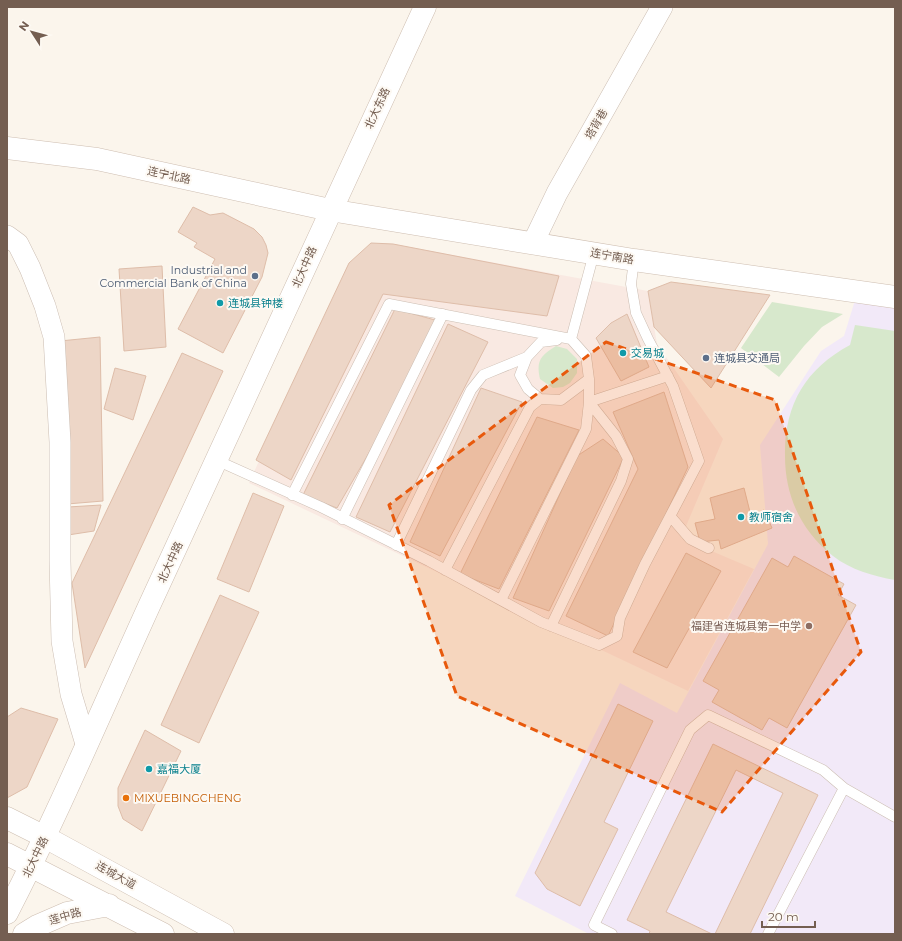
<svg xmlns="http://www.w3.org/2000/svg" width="902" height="941" font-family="Montserrat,'Noto Sans SC',sans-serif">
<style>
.commercial{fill:#f9e9e2}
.education{fill:#f2e9f8}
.green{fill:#d7e8cc}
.building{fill:#edd6c7;stroke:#debda9}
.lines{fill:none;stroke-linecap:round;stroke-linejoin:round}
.lane-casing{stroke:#ccbeb3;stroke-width:11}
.street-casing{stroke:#ccbeb3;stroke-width:22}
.secondary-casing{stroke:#cebeb1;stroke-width:23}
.lane{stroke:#fff;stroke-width:10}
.street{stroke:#fff;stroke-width:21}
.secondary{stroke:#fff;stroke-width:22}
.marked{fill:#e8590c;fill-opacity:0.2;stroke:#e8590c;stroke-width:3;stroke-dasharray:8 5;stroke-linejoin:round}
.service-dot{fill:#5c6f8a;stroke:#fdf9f3;stroke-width:1.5}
.culture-dot{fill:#0f9aa8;stroke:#fdf9f3;stroke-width:1.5}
.education-dot{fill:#8d6e63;stroke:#fdf9f3;stroke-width:1.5}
.food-dot{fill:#e8710a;stroke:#fdf9f3;stroke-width:1.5}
.labels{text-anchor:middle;stroke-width:4;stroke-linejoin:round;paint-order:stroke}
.street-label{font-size:11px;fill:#745e51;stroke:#fdf9f3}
.service-label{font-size:11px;fill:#4e5e75;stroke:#fdf9f3;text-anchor:end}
.culture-label{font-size:11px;fill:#0d838f;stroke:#fdf9f3;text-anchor:start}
.education-label{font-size:11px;fill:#785e54;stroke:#fdf9f3;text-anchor:end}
.food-label{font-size:11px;fill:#c56008;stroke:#fdf9f3;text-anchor:start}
</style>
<rect width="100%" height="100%" fill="#fbf5ec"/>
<path class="commercial" d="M371,243L393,244L648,291L657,344L723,439L681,538L754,569L688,691L249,483L347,267Z"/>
<path class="education" d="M856,297L895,303V934H589L515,896L620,683L677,713L768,544L760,445L821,351L844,336Z"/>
<path class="green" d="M772,302L843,314L822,327L804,346L779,377L741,348Z
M855,325L895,331V580C873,576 851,570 833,556C801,531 785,496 785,456C784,406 805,369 850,345Z
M556,346L567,349L577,359V373L570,383L563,387L553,388L540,379C536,361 540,356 556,346Z"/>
<path class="building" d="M193,207L210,215L223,213L254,229L262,237L266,245L268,253L262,277L223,353L178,329L215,259L194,247L197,243L178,232Z
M371,243L393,244L559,276L547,316L383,294L291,480L256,460L349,263Z
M162,266L166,347L124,351L119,269Z
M671,282L770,295L711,388L654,327L648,291Z
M395,309L435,320L403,390L366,458L337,508L303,495Z
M627,314L649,367L621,381L596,338L611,323Z
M448,324L488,342L390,532L356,517Z
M100,337L103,501L67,504L60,341Z
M182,353L223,371L85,668L72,583Z
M115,368L146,376L133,420L104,409Z
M481,388L522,402L440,556L410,542Z
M664,392L688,467L608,636L566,616L638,469L613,412Z
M537,417L579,430L499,589L460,574Z
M603,439L624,457L549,611L513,598L577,456Z
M744,488L751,516L764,510L772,528L721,549L719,540L700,542L695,523L715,519L710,498Z
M253,493L284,506L249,592L217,579Z
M101,505L94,531L68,535V507Z
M686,553L721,571L667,668L633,652Z
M794,556L844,584L838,595L856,605L787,728L769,718L762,730L712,702L719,690L703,681L772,558L788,567Z
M220,595L259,612L199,743L161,725Z
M618,704L653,721L604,822L618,829L580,906L547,889L535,873Z
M21,708L58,719L27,787L7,798V717Z
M145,730L181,751L142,831L123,819L118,806V788Z
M713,744L818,795L750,934H715L783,793L736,770L666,912L712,934H649L650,931L627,920Z"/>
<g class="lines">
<g class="lane-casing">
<path id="lane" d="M540,399L528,389L520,375L527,357L541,342L557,340
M216,460L321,507L429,561L541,622L599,645L617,636L620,618L645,564L699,461L673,386L648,339L636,313L631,284L634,260
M292,495L389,304L571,339
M671,517L690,539L708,548H709
M342,519L443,314
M396,545L471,390L483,375L527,357
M445,570L530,407L540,399L561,400L589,379
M501,600L586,429L589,402L668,376
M551,626L621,481L628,459L616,436L589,402V379L586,356L571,339L594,253
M612,934L594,925L690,730L708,715L823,770L844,788
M768,934L844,788L895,817"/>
</g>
<g class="street-casing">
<path id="street" d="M7,236L18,244L30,268L45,306L54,337L60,442V561L62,641L71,694L86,744
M533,243L557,193L662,7"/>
</g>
<g class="secondary-casing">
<path id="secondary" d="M7,148L97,159L330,210L634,260L895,297
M7,818L45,837L223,934
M7,854L163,934
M7,913C59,812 103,707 150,604C242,405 332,205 425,7
M24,934L37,926L67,913L109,905"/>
</g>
<use href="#lane" class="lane"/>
<use href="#street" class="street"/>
<use href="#secondary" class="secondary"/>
</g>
<path class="marked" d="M606,342L775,400L861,652L722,812L457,696L389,505Z"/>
<g class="service-dot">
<circle cx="255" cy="276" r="4"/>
<circle cx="706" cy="358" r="4"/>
</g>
<g class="culture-dot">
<circle cx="220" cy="303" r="4"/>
<circle cx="623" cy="353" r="4"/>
<circle cx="741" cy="517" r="4"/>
<circle cx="149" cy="769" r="4"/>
</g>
<circle class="education-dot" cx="809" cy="626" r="4"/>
<circle class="food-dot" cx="126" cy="798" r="4"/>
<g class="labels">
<g class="street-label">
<text transform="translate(377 108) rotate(-65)" y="4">北大东路</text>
<text transform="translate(596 124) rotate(-60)" y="4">塔背巷</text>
<text transform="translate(169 175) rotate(12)" y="4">连宁北路</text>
<text transform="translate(612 256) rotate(10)" y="4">连宁南路</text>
<text transform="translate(304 267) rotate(-66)" y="4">北大中路</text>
<text transform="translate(170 562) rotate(-65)" y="4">北大中路</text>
<text transform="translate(35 857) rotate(-64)" y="4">北大中路</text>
<text transform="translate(116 875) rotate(29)" y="4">连城大道</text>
<text transform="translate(65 916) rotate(-16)" y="4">莲中路</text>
</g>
<g class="service-label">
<text x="247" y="274">Industrial and<tspan x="247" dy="13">Commercial Bank of China</tspan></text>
<text x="714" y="362" text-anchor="start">连城县交通局</text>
</g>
<g class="culture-label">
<text x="228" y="307">连城县钟楼</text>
<text x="631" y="357">交易城</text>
<text x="749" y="521">教师宿舍</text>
<text x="157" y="773">嘉福大厦</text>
</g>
<g class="education-label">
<text x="801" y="630">福建省连城县第一中学</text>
</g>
<g class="food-label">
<text x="134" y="802">MIXUEBINGCHENG</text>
</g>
</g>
<rect width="902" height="941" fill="none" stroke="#745e51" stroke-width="16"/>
<g transform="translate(32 32) rotate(306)" stroke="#fdf9f3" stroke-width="3" paint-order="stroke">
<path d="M0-3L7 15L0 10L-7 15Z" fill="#745e51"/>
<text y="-6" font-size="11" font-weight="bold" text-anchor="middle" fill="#745e51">N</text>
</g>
<path d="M762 921v6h53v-6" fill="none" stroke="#745e51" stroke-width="2"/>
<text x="768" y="921" font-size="12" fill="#745e51" stroke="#fdf9f3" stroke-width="3" paint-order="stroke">20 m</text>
</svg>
